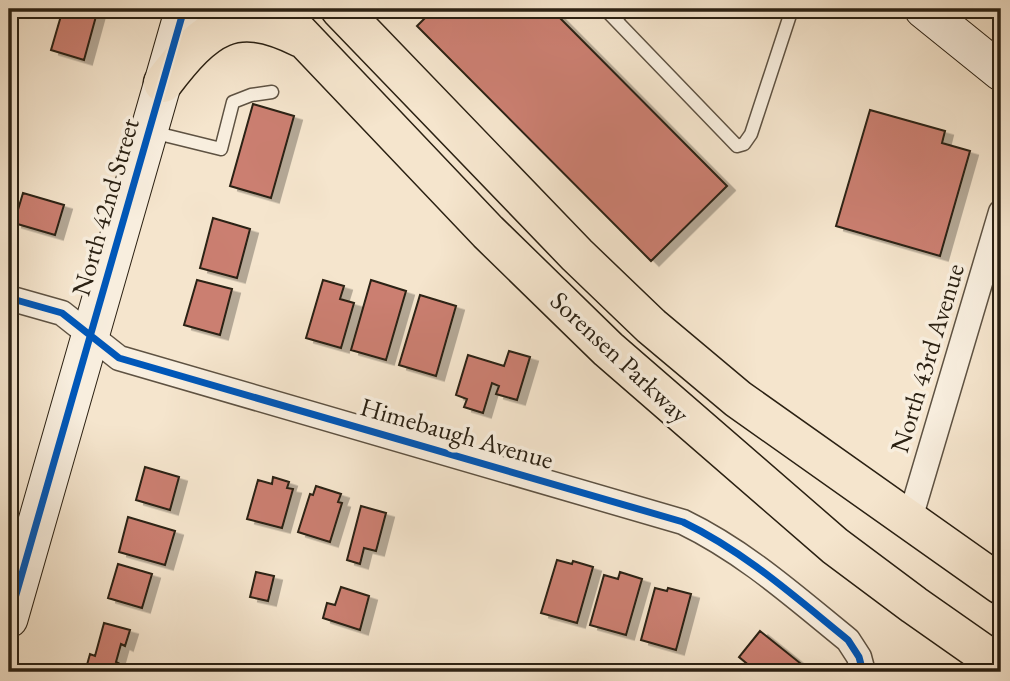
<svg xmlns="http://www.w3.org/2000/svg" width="1010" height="681" font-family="'EB Garamond',serif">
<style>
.building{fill:#cb7f71;stroke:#2b2113;stroke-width:2;filter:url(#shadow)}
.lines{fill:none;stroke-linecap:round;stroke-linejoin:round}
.lane-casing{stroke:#5e5242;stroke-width:15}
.street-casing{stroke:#5e5242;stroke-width:27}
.secondary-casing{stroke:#2b2113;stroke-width:39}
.primary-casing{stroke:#2b2113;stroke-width:41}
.lane{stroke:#f8eede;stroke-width:12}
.street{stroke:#f8eede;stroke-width:24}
.secondary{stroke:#f8eede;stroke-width:37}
.primary{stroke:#f5e5cd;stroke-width:38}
.cycleway-casing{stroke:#f8eede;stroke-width:11}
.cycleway{stroke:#0057b8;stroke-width:7}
.labels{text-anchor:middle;stroke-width:7;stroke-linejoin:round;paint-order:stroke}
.street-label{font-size:26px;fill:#2b2113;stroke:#f8eede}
</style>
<defs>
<filter id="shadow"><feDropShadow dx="8" dy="4.5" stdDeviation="0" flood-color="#0004"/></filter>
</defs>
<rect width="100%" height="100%" fill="#f5e5cd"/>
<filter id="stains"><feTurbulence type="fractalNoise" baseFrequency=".00286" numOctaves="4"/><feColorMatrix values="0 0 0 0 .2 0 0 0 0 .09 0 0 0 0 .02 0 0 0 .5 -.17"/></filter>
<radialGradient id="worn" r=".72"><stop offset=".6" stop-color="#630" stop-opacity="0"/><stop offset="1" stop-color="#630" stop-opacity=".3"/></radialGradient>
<path class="building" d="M63,9H98L84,60L51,50Z
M434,9H551L727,186L651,261L417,26Z
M253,104L294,116L271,198L230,186Z
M870,110L945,131L942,143L970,151L940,256L836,226Z
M23,193L64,205L55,235L14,223Z
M213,218L250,229L237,278L200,268Z
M197,280L232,289L220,335L184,325Z
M323,280L344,286L340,299L354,303L341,348L306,338Z
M371,280L406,291L386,360L351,350Z
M420,295L456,306L436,376L399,365Z
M509,351L530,357L517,400L496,394L499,386L492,383L483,413L464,407L467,399L456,395L468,355L504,366Z
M145,467L179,477L170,510L136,500Z
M273,477L289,482L287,488L293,489L282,528L247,519L258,480L272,484Z
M316,486L341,494L338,502L342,503L330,542L298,532L310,494L313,495Z
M361,506L386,513L376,551L364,548L360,564L347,560Z
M128,517L175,531L165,565L119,552Z
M557,560L572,564L573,561L593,567L577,623L541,613Z
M118,564L152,574L142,608L108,598Z
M256,572L274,576L268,601L250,597Z
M620,572L642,579L626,635L590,625L604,575L618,579Z
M341,587L369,596L360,630L323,618L327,603L335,605Z
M655,588L667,591L668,588L691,594L676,650L641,640Z
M104,623L130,630L125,646L121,644L116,662L120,664L118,672H85L90,654L95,656Z
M760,631L800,663L792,672H757L739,657Z"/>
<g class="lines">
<g class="lane-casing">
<path id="lane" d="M605,9L737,146L744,144L751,134L792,9
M615,19L626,9
M152,132L221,149L233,102L251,95L272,92"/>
</g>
<g class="street-casing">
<path id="street" d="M9,298L62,313L119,358L683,522C745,552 795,597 848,640L859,657L863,672
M909,522L1001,212"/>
</g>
<g class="secondary-casing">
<path id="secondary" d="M923,9L1001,72
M9,619L184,9"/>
</g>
<g class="primary-casing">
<path id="primary" d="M276,9L488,232L608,349L835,546L914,605L1001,666
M340,9L577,255L651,326L738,399L1001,585
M163,83C205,28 233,4 301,38"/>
</g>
<use href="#lane" class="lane"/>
<use href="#street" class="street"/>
<use href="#secondary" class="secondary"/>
<use href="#primary" class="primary"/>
<g class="cycleway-casing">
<path id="cycleway" d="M9,298L62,313L119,358L683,522C745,552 795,597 848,640L859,657L863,672
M9,619L184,9"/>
</g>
<use href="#cycleway" class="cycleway"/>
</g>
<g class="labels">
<g class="street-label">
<text transform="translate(105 207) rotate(-74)" y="9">North 42nd Street</text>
<text transform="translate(620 357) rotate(43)" y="9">Sorensen Parkway</text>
<text transform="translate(927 358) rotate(-73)" y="9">North 43rd Avenue</text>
<text transform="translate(457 433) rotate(16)" y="9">Himebaugh Avenue</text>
</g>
</g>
<rect width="1010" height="681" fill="none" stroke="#f5e5cd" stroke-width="35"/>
<rect x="10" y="10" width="989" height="660" fill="none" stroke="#2b2113" stroke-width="3.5"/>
<rect x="18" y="18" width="975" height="646" fill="none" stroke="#2b2113" stroke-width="2"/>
<rect width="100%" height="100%" filter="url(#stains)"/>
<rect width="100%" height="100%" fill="url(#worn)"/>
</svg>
